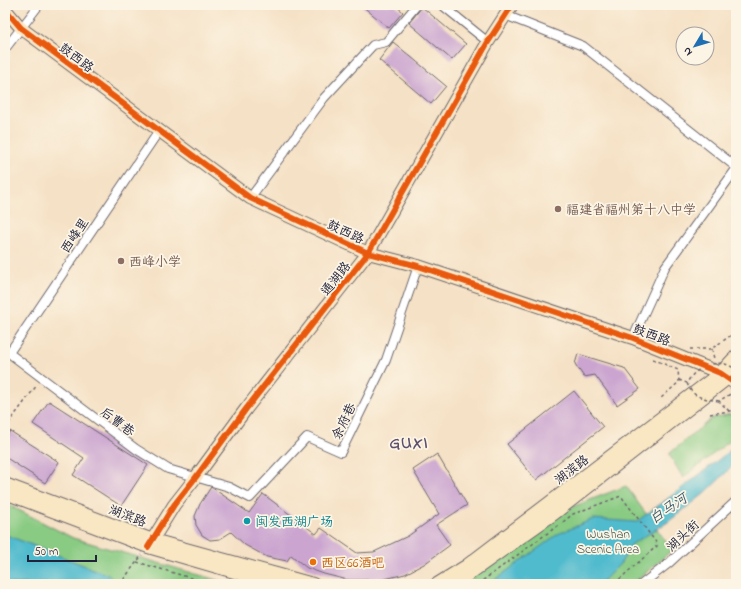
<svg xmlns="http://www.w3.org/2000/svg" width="741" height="589" font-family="'Indie Flower','LXGW WenKai TC',sans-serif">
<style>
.green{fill:#89cb83;stroke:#56765f}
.water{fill:#51bbce;stroke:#3a6e84}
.building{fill:#cba5d0}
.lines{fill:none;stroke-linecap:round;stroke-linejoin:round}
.street-casing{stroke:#6c656b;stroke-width:10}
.secondary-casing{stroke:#6c656b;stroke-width:14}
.path{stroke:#6c656b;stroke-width:1.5;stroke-dasharray:3 3;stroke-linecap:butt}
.street{stroke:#fff;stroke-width:8}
.secondary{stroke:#f9e7c3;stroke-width:12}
.path-bridge{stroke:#6c656b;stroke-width:1.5;stroke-dasharray:3 3;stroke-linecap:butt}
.cycleway-casing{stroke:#fcf5e5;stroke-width:8}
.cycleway{stroke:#e8590c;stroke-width:6}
.education-dot{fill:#8d6e63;stroke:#fcf5e5;stroke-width:1.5}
.culture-dot{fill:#0f9aa8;stroke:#fcf5e5;stroke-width:1.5}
.food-dot{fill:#e8710a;stroke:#fcf5e5;stroke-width:1.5}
.labels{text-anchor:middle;stroke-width:3.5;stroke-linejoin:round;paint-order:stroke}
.street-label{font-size:13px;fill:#22223b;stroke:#fcf5e5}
.education-label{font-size:13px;fill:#785e54;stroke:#fcf5e5;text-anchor:start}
.culture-label{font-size:13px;fill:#0d838f;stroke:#fcf5e5;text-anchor:start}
.park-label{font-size:13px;fill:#465d54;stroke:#fcf5e5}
.food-label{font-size:13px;fill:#c56008;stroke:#fcf5e5;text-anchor:start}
.water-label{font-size:14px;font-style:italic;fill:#32586e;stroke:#fcf5e5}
.district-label{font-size:17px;font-weight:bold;letter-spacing:1px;fill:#5d506f;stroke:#fcf5e5}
</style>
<rect width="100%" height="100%" fill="#fcf5e5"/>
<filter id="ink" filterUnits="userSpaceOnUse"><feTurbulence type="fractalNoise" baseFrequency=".025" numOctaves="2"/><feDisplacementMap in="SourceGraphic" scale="8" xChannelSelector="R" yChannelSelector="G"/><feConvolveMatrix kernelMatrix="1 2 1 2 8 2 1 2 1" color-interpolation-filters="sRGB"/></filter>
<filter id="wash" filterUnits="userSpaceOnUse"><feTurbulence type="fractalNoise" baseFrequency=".012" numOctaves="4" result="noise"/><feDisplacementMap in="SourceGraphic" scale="16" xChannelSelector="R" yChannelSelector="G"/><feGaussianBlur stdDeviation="0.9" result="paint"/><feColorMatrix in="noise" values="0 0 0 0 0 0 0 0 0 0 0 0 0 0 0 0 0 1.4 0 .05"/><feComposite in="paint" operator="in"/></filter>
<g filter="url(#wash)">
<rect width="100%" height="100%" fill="#f5e1c5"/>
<path class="green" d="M736,413V436L683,478L669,454L712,418Z
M626,486L672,550L633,584H463L572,507Z
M5,503L73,538L230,584H5Z"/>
<path class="water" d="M736,446V463L704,494L668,522L632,544L621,563L600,584H489L558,534L593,519L636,522L678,491Z
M5,535L9,536L111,576L105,584H5Z"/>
<g id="blocks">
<path class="building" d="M361,5H395L403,12L389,28Z
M422,7L466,44L452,60L409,23Z
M393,42L446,86L431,104L379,60Z
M578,354L624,368L640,389L617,405L595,375L584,377L575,364Z
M574,391L603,427L536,480L507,444Z
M49,401L148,465L121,506L73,475L84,458L33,424Z
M10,431L59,462L45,483L5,457V438Z
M437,454L467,505L436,525L450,545L424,564L405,574L381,580H348L324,574L307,568L291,555L287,561L267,557L245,545L231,532L220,539L210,540L202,535L196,525L195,516L200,504L211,487L249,513L263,494L316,534L321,528L357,553L374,552L408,536L439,514L413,470Z"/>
</g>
</g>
<g filter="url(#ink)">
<use href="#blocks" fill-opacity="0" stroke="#6c656b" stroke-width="1"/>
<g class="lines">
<g class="street-casing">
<path id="street" d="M442,5L488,42
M505,15L583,46L736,167
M5,49L39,5
M250,198L324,98L373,45L386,42L417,5
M633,338L665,267L736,169
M5,350L136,449L168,469L229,487L250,498L307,437L341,452L386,360L418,266
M9,353L159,131
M642,584L669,563L736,501"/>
</g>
<g class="secondary-casing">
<path id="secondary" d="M5,9L21,28L250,198L368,253L418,266L633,338L720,373L736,384
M5,484L153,540L313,584
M5,493L148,547L276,584
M148,547L174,505L196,477L246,409L368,253L488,42L512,5
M437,584L466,566L720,373L736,356
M455,584L555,513L728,378L736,370"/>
</g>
<path class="path" d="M690,349H711L736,332
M712,349L714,359
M653,359L678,370L679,382L660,399
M679,380L687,383
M729,411L719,401L732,393
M710,414L736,410
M5,428L37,385
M563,522L573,514L621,496L658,545L614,584
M137,562L211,584
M120,584L142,555
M478,584L560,524"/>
<use href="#street" class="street"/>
<use href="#secondary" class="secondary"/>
<path class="path-bridge" d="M719,401C704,398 693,399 687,383C695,366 721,356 736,370"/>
<g class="cycleway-casing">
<path id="cycleway" d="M5,9L21,28L250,198L368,253L418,266L633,338L720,373L736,384
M148,547L174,505L196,477L246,409L368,253L488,42L512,5"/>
</g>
<use href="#cycleway" class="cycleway"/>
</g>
</g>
<g class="education-dot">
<circle cx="558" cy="209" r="4"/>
<circle cx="121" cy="261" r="4"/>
</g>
<circle class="culture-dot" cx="247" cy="521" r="4"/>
<circle class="food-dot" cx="313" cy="562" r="4"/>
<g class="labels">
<g class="street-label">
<text transform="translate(77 57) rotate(37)" y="5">鼓西路</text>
<text transform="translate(346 231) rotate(25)" y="5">鼓西路</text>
<text transform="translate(74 235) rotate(-56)" y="5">西峰里</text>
<text transform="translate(335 278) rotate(-52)" y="5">通湖路</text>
<text transform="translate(652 334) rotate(21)" y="5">鼓西路</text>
<text transform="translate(118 421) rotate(37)" y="5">后曹巷</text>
<text transform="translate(343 421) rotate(-64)" y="5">余府巷</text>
<text transform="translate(571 469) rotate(-37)" y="5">湖滨路</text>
<text transform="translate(128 515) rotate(21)" y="5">湖滨路</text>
<text transform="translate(682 535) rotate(-43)" y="5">湖头街</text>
</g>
<g class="education-label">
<text x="566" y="214">福建省福州第十八中学</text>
<text x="129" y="266">西峰小学</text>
</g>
<g class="culture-label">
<text x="255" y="526">闽发西湖广场</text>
</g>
<g class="park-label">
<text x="608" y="538">Wushan<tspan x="608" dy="15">Scenic Area</tspan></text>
</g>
<g class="food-label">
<text x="321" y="567">西区66酒吧</text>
</g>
<g class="water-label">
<text transform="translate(668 508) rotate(-34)" y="5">白马河</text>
</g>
<g class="district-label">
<text x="409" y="448">GUXI</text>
</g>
</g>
<rect width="741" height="589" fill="none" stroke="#fcf5e5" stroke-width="20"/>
<g transform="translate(695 46) rotate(232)"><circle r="19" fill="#fcf5e5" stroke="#a5a1a1"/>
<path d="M0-3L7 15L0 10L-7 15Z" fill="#1f6fb2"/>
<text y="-6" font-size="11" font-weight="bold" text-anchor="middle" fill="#22223b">N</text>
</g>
<path d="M28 555v6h68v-6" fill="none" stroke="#22223b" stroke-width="2"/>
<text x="34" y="555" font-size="12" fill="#22223b" stroke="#fcf5e5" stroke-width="3" paint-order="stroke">50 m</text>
</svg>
